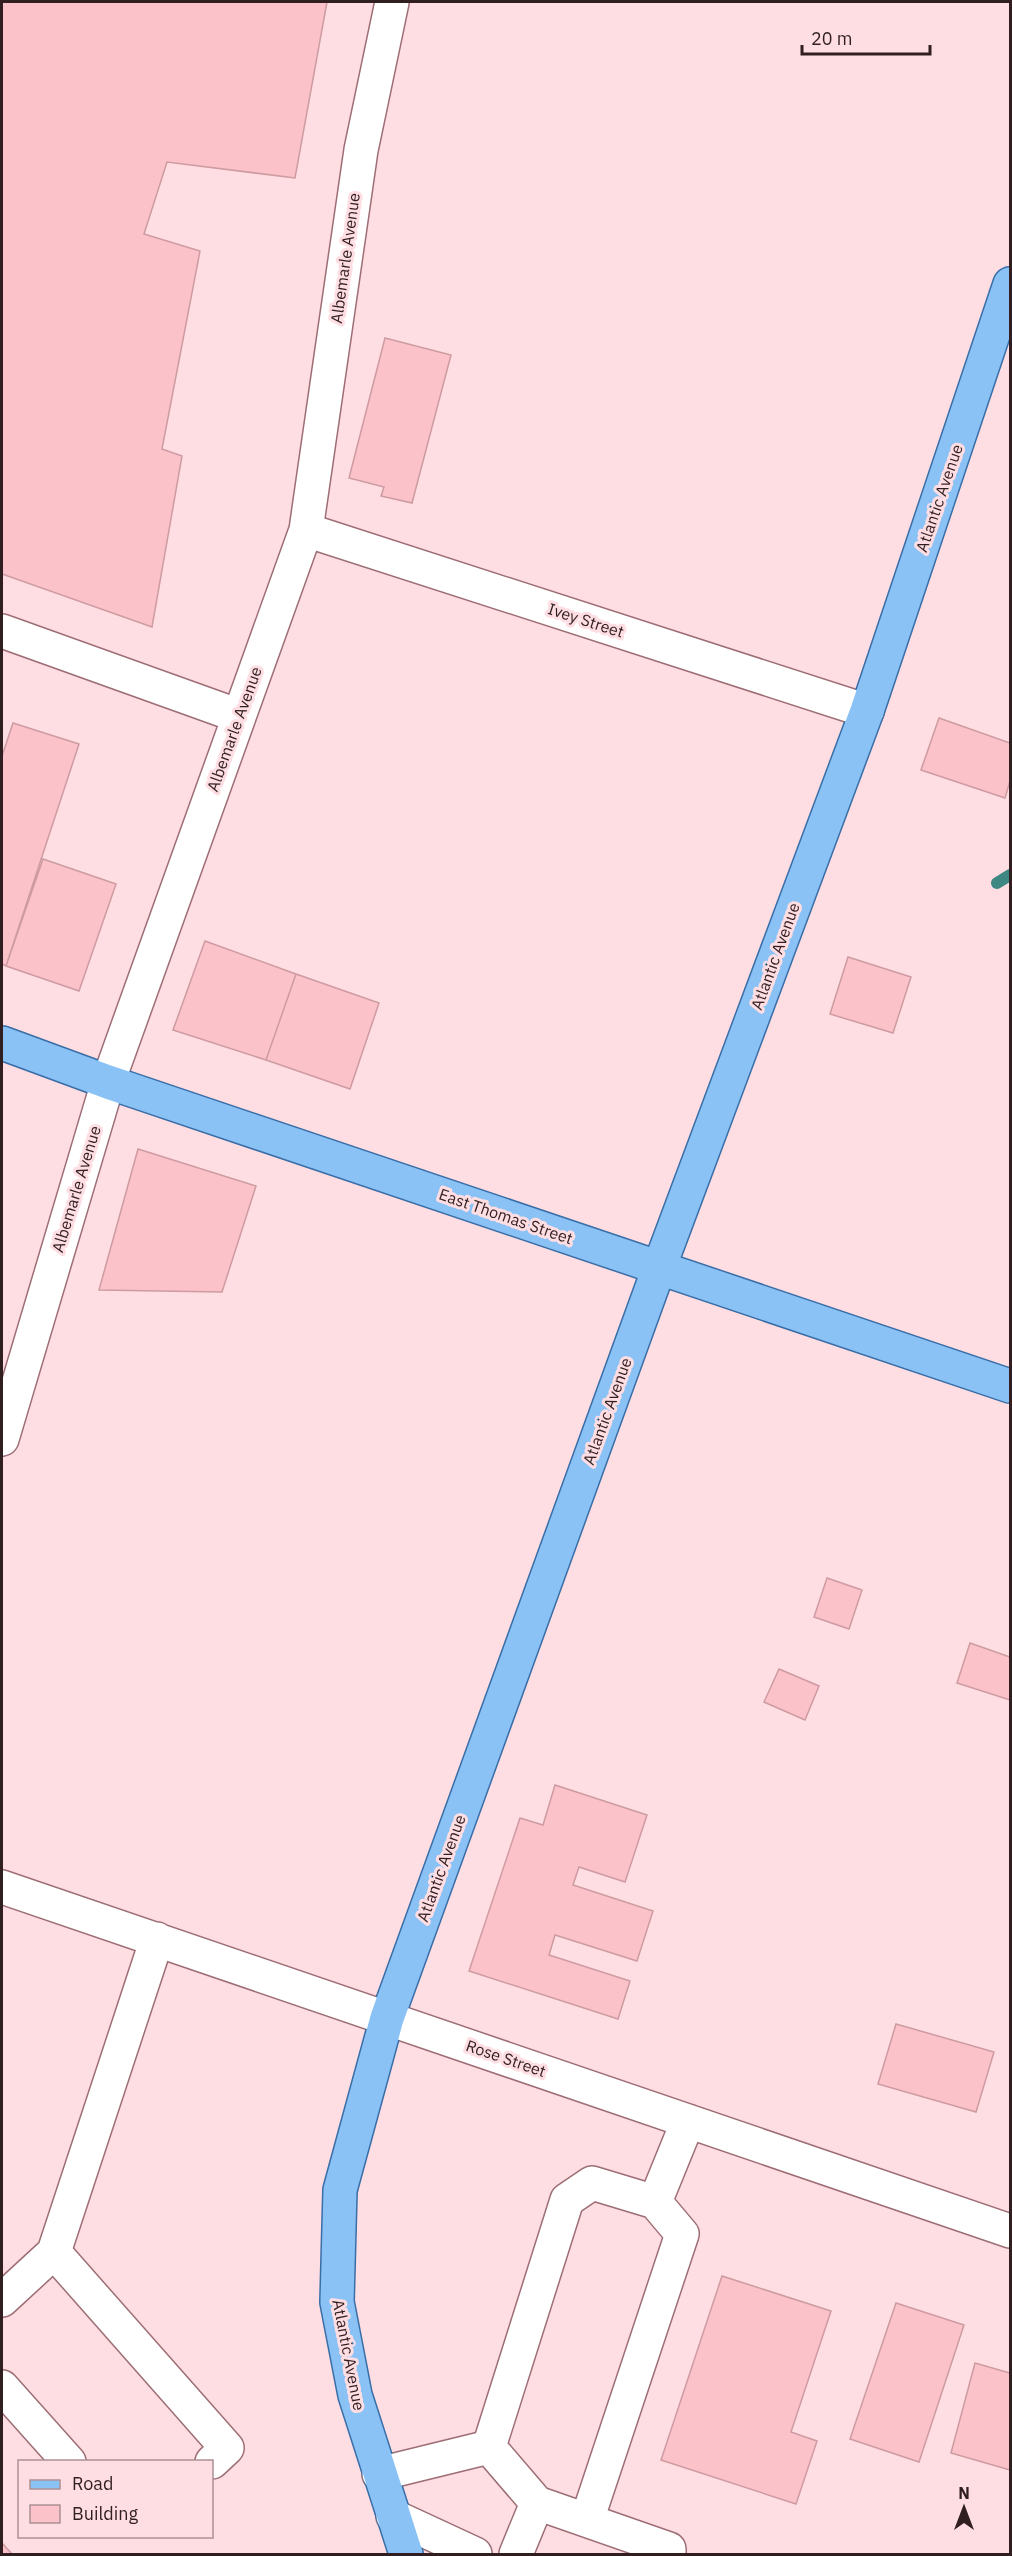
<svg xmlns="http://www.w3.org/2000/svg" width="1012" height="2556" font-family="'IBM Plex Sans',sans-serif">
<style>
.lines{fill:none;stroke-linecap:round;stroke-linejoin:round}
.stream{stroke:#3f8783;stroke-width:12}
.building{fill:#fbc2c9;stroke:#cd9ba1;stroke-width:1.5}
.minor-casing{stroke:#9d6e75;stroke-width:36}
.major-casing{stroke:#396ea7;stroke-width:36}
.minor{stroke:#fff;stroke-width:33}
.major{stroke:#8bc2f5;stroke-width:33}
.labels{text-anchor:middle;stroke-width:6;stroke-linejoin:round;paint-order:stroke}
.street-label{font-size:16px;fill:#311e20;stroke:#fedee2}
</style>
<rect width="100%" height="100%" fill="#fedee2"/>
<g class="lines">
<path class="stream" d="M997,883L1010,875"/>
</g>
<path class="building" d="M2,2H327L295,178L167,162L144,234L200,251L162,449L182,456L152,627L2,574Z
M385,338L451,355L412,503L381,496L384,487L349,478Z
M939,718L1010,743V781L1005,798L921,770Z
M13,723L79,744L6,966L2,964V756Z
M43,859L116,884L79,991L6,966Z
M205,941L296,974L266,1060L173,1030Z
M848,957L911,977L893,1033L830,1014Z
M296,974L379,1003L350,1089L266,1060Z
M138,1149L256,1186L222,1292L99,1290Z
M827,1578L862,1590L849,1629L814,1617Z
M970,1643L1010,1657V1700L957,1683Z
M779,1669L819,1686L805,1720L764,1702Z
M555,1785L647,1815L625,1882L579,1867L573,1885L653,1911L637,1961L555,1935L549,1955L630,1981L618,2019L469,1971L520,1818L543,1825Z
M896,2024L994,2052L976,2112L878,2084Z
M722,2276L831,2311L791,2432L817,2441L796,2504L661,2460Z
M896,2303L964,2325L919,2462L850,2439Z
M975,2363L1010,2373V2470L951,2453Z
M2,2543L12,2554H2Z"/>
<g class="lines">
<g class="minor-casing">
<path id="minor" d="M306,530L867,711
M2,631L239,716
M2,1439L108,1082L306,530L361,150L392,2
M2,1887L1010,2231
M54,2252L227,2448L212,2462
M2,2300L54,2252L157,1939
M2,2387L69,2462
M489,2447L537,2503L516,2554
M379,2474L489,2447L567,2200L592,2183L655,2202L688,2121
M537,2503L669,2549V2554
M393,2516L475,2554
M587,2520L682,2234L655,2202"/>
</g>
<g class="major-casing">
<path id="major" d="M2,1043L108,1082L1010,1386
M406,2554L355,2395L337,2302L340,2190L387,2018L659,1268L867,711L1010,284"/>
</g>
<use href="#minor" class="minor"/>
<use href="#major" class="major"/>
</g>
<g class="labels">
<g class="street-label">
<text transform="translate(345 258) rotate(-82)" y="6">Albemarle Avenue</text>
<text transform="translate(939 498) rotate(-71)" y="6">Atlantic Avenue</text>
<text transform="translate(586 620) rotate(18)" y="6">Ivey Street</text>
<text transform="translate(234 729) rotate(-70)" y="6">Albemarle Avenue</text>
<text transform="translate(775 956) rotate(-70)" y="6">Atlantic Avenue</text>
<text transform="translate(76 1189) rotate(-73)" y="6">Albemarle Avenue</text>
<text transform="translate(506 1216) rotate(19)" y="6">East Thomas Street</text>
<text transform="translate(607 1411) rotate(-70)" y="6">Atlantic Avenue</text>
<text transform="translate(441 1868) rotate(-70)" y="6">Atlantic Avenue</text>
<text transform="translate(506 2058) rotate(19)" y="6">Rose Street</text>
<text transform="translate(349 2355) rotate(79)" y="6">Atlantic Avenue</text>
</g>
</g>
<rect width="1012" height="2556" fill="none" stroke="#311e20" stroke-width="6"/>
<rect x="18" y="2460" width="195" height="78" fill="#fedee2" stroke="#ac9194" stroke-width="1.5"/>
<rect x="30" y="2480" width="30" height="9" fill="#8bc2f5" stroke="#ac9194" stroke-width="1.5"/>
<text x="72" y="2490" font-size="18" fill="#311e20">Road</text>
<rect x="30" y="2505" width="30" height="18" fill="#fbc2c9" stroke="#ac9194" stroke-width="1.5"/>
<text x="72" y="2520" font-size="18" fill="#311e20">Building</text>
<g transform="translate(964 2508)" stroke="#fedee2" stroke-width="4.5" paint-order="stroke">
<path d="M0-4.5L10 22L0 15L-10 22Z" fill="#311e20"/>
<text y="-9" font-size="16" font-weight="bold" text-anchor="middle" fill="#311e20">N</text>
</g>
<path d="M802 45v9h128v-9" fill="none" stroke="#311e20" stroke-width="3"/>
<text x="811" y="45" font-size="18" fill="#311e20" stroke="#fedee2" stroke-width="4.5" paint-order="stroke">20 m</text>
</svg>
